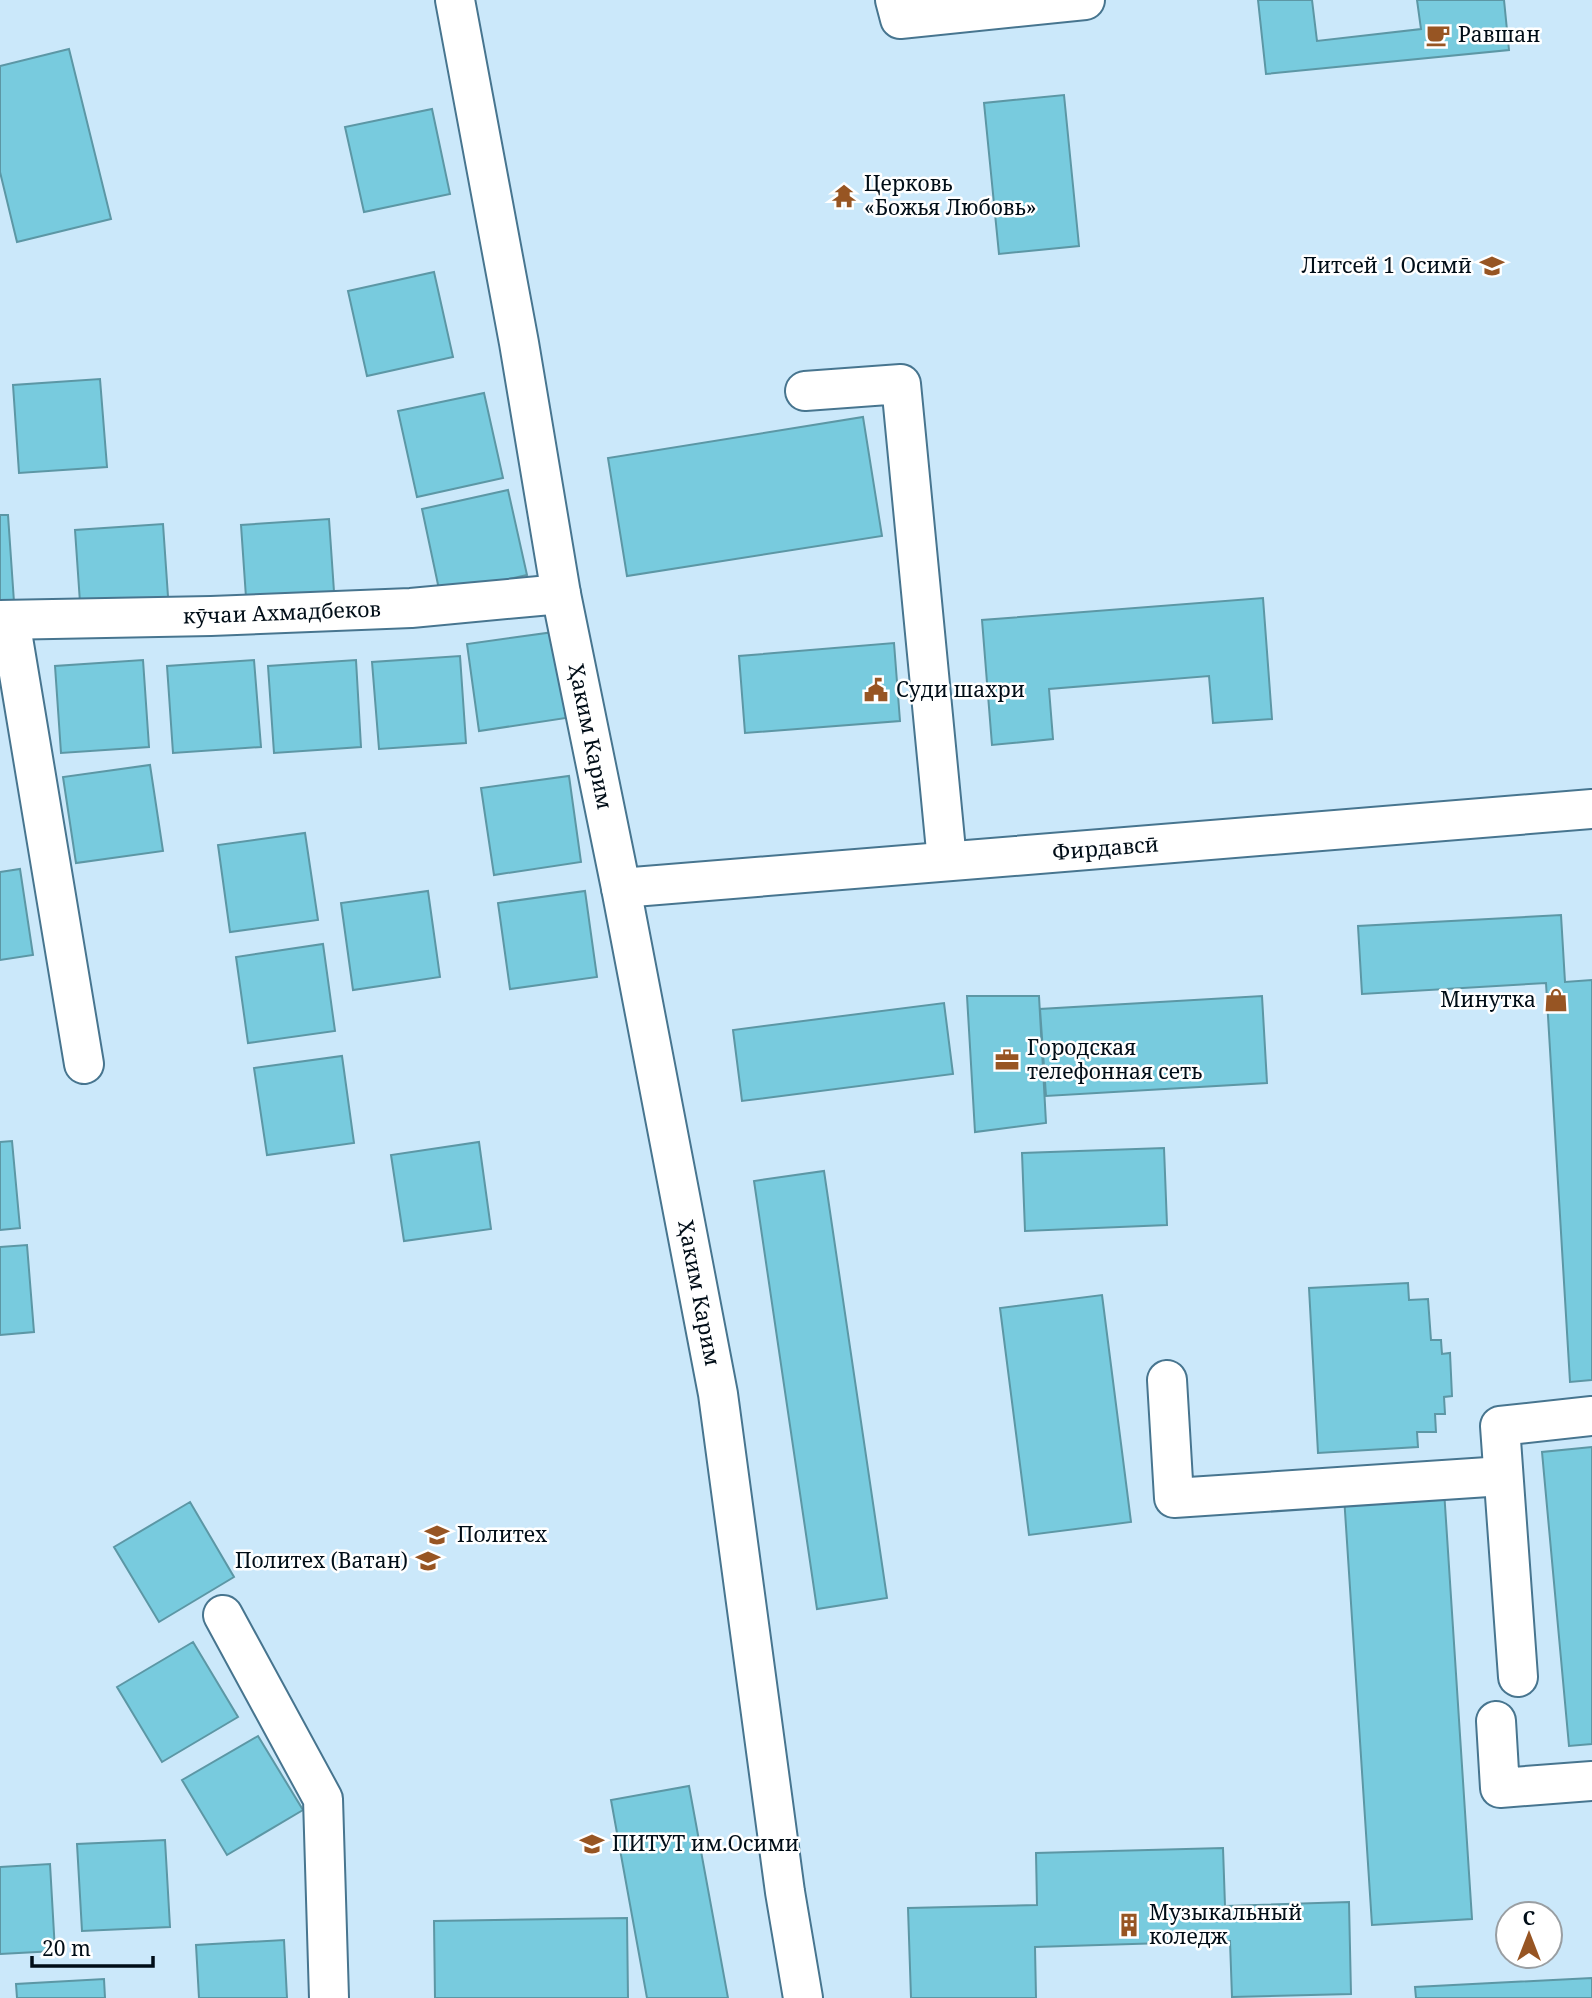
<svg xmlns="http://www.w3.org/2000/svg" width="1592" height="1998" font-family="'Noto Serif',serif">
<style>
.building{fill:#78cbde;stroke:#5c97a5;stroke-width:2}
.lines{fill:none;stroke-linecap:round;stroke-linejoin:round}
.minor-casing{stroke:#47758f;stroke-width:42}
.minor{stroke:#fff;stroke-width:38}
.labels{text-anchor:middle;stroke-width:5;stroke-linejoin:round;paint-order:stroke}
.poi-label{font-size:21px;fill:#000d17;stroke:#fff;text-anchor:start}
.street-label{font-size:21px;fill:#000d17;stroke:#fff}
</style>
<rect width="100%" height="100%" fill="#cbe8fa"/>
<path class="building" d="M1258,0H1312L1317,41L1421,29L1417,0H1504L1509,50L1266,74Z
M69,49L111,219L17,242L0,172V66Z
M1064,95L1079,246L999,254L984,103Z
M432,109L450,194L364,212L345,127Z
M434,272L453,357L367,376L348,291Z
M100,379L107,467L19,473L13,385Z
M484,393L503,478L417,497L398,411Z
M863,417L882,536L627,576L608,458Z
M508,490L527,575L440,594L422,509Z
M0,515H8L14,602L0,603Z
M329,519L335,606L247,612L241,525Z
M163,524L169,611L81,617L75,530Z
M1263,598L1272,719L1213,723L1209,676L1049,689L1053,739L992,745L982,620Z
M554,632L566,718L479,731L467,644Z
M894,643L900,721L745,733L739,656Z
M460,656L466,743L379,749L372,662Z
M143,660L149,747L61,753L55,666Z
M254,660L261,747L173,753L167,666Z
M356,660L361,747L274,753L268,666Z
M150,765L163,851L76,863L63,777Z
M569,776L581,862L494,875L481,788Z
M305,833L318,920L230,932L218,845Z
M20,869L33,955L0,960V872Z
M428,891L440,977L353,990L341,903Z
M585,891L597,977L510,989L498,903Z
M1561,915L1565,982L1592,980V1380L1570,1382L1546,983L1362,994L1358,926Z
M323,944L335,1031L248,1043L236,957Z
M967,996H1039L1046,1123L975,1132Z
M1262,996L1267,1083L1046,1096L1040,1009Z
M944,1003L953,1074L742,1101L733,1030Z
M342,1056L354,1143L267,1155L254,1068Z
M12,1141L20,1228L0,1230V1142Z
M479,1142L491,1229L404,1241L391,1155Z
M1164,1148L1167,1225L1025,1231L1022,1153Z
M824,1171L887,1598L817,1609L754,1181Z
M27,1245L34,1332L0,1335V1247Z
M1408,1283L1409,1300L1428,1299L1431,1340H1441L1442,1354L1450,1353L1452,1396L1444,1397L1445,1414H1435L1436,1432H1417L1418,1447L1318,1453L1309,1288Z
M1102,1295L1131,1522L1029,1535L1000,1308Z
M1592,1447V1744L1569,1746L1542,1452Z
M1444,1490L1472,1919L1372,1925L1344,1496Z
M190,1502L234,1577L159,1622L114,1547Z
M193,1642L238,1717L162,1762L117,1687Z
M258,1736L303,1810L227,1855L182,1780Z
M689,1786L728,1998H647L611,1800Z
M165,1840L170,1927L82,1931L77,1844Z
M1223,1848L1225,1906L1349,1902L1351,1994L1232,1997L1230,1941L1035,1947L1036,1998H911L908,1908L1037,1905L1036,1853Z
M50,1864L55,1951L0,1954V1867Z
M627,1918L628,1998H435L434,1921Z
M284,1940L287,1998H199L196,1945Z
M1592,1978V1998H1416L1415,1987Z
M104,1979L105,1998H17L16,1984Z"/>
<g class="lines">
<g class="minor-casing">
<g id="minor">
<path id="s1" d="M455,0L519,343L561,594L621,888L718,1394L785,1892L803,1998"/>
<path d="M895,0L900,19L1085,0"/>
<path d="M805,391L901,384L947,861"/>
<path id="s2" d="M0,620L211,616L411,608L561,594"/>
<path d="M10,620L84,1064"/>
<path id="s3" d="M621,888L1592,809"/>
<path d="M1167,1380L1174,1498L1503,1476"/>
<path d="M223,1615L323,1799L329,1998"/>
<path d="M1518,1677L1500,1426L1592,1416"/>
<path d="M1496,1721L1500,1788L1592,1781"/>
</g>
</g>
<use href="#minor" class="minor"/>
</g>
<defs>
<g id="cafe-bare" transform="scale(1.89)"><path d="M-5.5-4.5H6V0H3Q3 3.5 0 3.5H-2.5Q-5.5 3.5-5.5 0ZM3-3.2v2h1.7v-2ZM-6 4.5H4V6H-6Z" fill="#975523" stroke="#fff" stroke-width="2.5" paint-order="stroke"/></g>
<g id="temple-bare" transform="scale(1.89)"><path d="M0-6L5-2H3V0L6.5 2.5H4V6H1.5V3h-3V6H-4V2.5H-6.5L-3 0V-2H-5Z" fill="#975523" stroke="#fff" stroke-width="2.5" paint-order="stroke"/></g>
<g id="school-bare" transform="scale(1.89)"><path d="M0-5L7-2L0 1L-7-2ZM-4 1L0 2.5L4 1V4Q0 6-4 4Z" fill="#975523" stroke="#fff" stroke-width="2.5" paint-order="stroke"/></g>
<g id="civic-bare" transform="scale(1.89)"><path d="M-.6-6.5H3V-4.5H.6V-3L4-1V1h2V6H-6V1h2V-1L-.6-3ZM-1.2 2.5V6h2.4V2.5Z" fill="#975523" stroke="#fff" stroke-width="2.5" paint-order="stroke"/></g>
<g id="shop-bare" transform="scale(1.89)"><path d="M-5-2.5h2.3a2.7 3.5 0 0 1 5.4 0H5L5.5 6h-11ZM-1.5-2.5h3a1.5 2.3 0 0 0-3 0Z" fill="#975523" stroke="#fff" stroke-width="2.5" paint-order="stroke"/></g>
<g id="office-bare" transform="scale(1.89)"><path d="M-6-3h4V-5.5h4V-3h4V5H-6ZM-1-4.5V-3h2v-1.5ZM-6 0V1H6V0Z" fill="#975523" stroke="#fff" stroke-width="2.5" paint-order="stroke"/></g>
<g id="university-bare" transform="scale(1.89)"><path d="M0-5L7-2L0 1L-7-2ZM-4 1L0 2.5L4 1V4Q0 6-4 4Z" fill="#975523" stroke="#fff" stroke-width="2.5" paint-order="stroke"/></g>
<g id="building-bare" transform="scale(1.89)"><path d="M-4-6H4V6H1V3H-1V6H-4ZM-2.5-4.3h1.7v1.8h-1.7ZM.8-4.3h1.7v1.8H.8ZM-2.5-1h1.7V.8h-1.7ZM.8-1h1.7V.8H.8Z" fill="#975523" stroke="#fff" stroke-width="2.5" paint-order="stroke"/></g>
</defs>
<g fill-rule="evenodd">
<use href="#cafe-bare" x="1438" y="35"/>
<use href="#temple-bare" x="844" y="196"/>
<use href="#school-bare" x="1492" y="266"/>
<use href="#civic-bare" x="876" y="690"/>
<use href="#shop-bare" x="1556" y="1000"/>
<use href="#office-bare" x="1007" y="1060"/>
<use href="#university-bare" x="437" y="1535"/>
<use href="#university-bare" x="428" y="1561"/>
<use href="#university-bare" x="592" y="1844"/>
<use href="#building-bare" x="1129" y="1925"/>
</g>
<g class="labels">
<g class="poi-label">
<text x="1458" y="42">Равшан</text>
<text x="864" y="191">Церковь<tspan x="864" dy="24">«Божья Любовь»</tspan></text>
<text x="1472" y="273" text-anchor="end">Литсей 1 Осимӣ</text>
<text x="896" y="697">Суди шахри</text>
<text x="1536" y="1007" text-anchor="end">Минутка</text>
<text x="1027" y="1055">Городская<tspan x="1027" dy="24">телефонная сеть</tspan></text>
<text x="457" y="1542">Политех</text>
<text x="408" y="1568" text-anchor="end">Политех (Ватан)</text>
<text x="612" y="1851">ПИТУТ им.Осими</text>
<text x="1149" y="1920">Музыкальный<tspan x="1149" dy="24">коледж</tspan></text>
</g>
<g class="street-label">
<text dy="7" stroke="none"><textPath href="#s2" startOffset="282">кӯчаи Ахмадбеков</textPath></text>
<text dy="7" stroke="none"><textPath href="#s1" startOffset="749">Ҳаким Карим</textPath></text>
<text dy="7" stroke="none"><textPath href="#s3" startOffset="486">Фирдавсӣ</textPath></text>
<text dy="7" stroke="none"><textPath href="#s1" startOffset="1316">Ҳаким Карим</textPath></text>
</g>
</g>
<g transform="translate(1529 1935)"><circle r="33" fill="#ffffff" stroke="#999ea2" stroke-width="2"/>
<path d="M0-5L12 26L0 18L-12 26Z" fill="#975523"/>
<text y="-10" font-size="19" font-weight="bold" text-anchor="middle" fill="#000d17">С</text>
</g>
<path d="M32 1956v10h121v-10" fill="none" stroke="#000d17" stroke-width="3.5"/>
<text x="42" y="1956" font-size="21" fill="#000d17" stroke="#ffffff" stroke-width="5" paint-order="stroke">20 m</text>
</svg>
